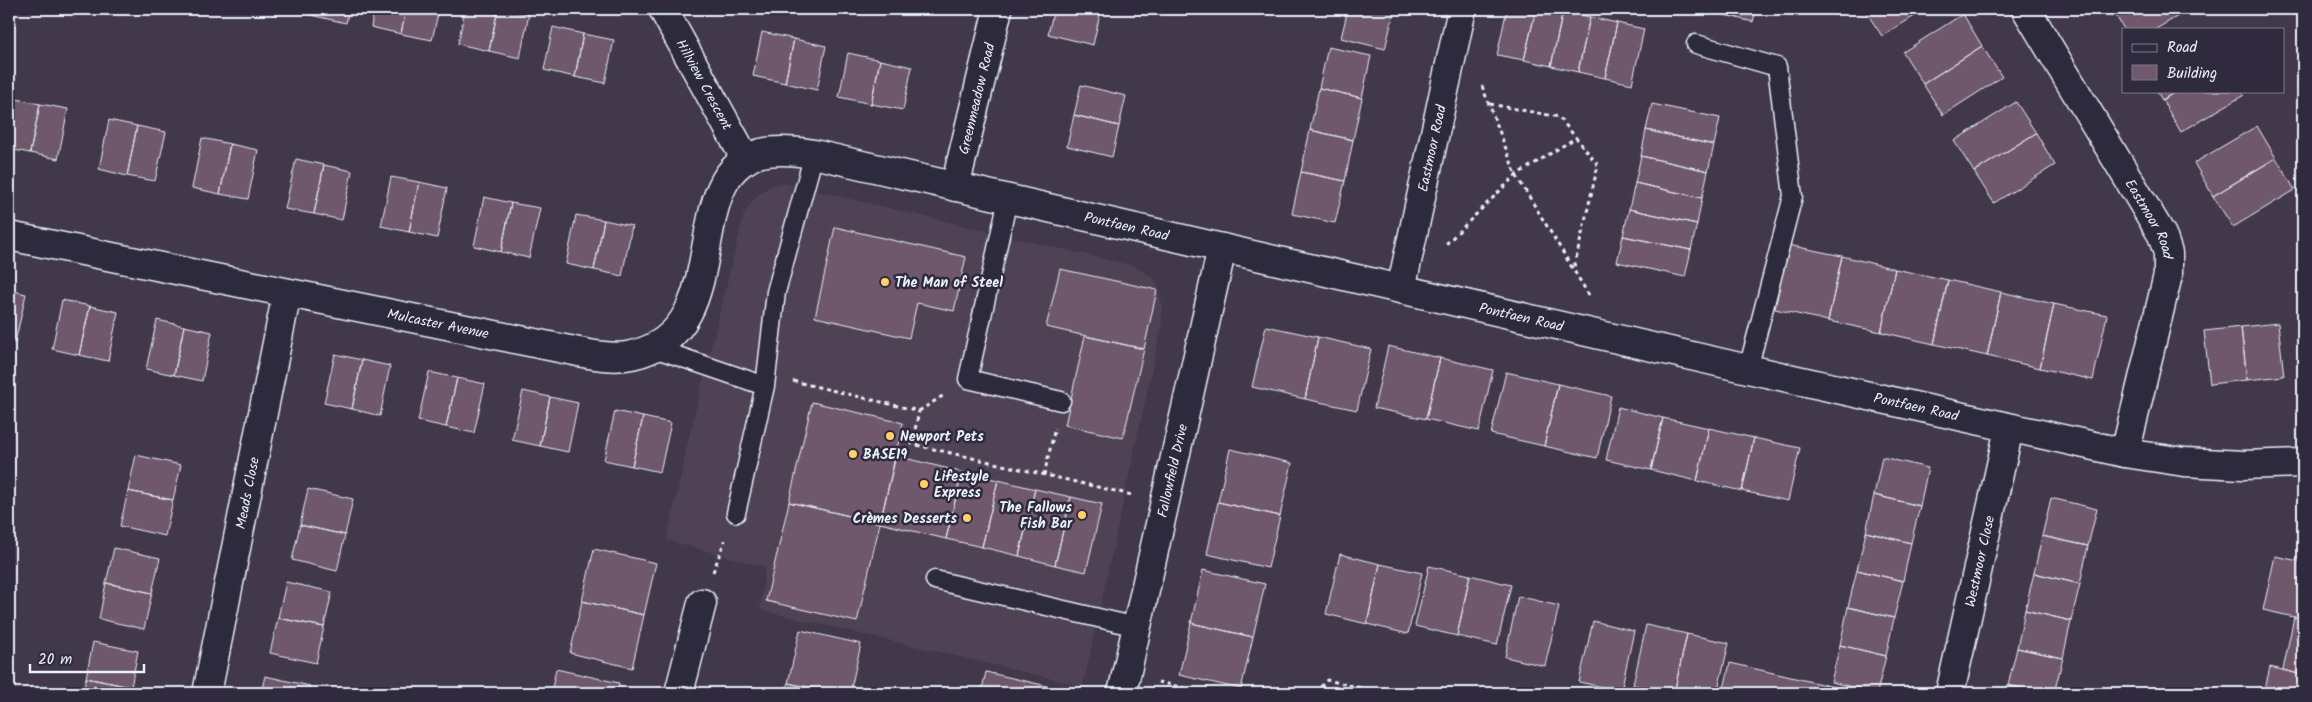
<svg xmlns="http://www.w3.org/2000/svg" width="2312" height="702" font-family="Kalam,sans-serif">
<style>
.built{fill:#504255}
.building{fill:#70596c;stroke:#e8f1f8}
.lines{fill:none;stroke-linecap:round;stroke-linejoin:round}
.service-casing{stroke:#e8f1f8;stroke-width:21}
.minor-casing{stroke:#e8f1f8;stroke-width:31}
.path{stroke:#e8f1f8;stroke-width:3;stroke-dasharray:4 4;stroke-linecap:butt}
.service{stroke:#2f2a3d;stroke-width:18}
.minor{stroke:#2f2a3d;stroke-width:28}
.poi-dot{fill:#ffd166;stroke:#2f2a3d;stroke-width:2}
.labels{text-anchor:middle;stroke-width:5;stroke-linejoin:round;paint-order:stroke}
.street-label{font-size:14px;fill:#e8f1f8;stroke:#2f2a3d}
.poi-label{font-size:14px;font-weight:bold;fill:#e8f1f8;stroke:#2f2a3d;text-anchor:start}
</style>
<rect width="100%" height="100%" fill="#42384b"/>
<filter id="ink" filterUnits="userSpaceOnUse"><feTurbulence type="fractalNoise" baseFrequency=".02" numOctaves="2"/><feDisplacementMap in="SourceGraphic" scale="10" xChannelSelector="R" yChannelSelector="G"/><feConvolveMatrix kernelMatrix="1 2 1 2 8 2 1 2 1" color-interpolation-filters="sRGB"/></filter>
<g filter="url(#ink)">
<path class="built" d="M783,183L1134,266L1151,276L1157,283L1163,308L1161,328L1083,686L760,610L765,567L667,540L690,433L744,214L751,202L760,193L771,186Z"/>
<path class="building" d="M284,9H316L315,16Z
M316,9H349L346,23L315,16Z
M374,9H406L401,34L371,27Z
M406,9H439L432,40L401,34Z
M465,9H498L489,51L458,44Z
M498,9L529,14L520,58L489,51Z
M1054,9H1080L1100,14L1093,45L1048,34Z
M1080,9H1102L1100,14Z
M1348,9H1381L1394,12L1385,49L1341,38Z
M1507,9H1536L1524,60L1497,55Z
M1536,9L1563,11L1551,66L1524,60Z
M1706,9H1723L1721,14Z
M1723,9H1739L1737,18L1721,14Z
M1739,9H1756L1753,22L1737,18Z
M1864,9H1926L1882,36Z
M2117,9H2190L2156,29H2124L2113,11Z
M1563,11L1590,17L1578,72L1551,66Z
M1963,14L1982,46L1923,84L1903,52Z
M1590,17L1617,23L1605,78L1578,72Z
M1617,23L1644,29L1632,84L1605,78Z
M553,27L583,34L575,77L544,70Z
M762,32L794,39L785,83L753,76Z
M583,34L614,40L605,83L575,77Z
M794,39L826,46L817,90L785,83Z
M1982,46L2002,77L1943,115L1923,84Z
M1328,47L1371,56L1362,98L1319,88Z
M848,53L880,60L871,104L839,97Z
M880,60L912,67L903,110L871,104Z
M1081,85L1126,96L1119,126L1074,115Z
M1319,88L1362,98L1353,140L1310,130Z
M2157,91H2177L2162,100Z
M2177,91H2241L2244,95L2181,132L2162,100Z
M12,98L40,104L30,153L9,149V114Z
M2016,102L2036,133L1974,172L1954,141Z
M40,104L68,109L58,159L30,153Z
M1652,104L1720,118L1714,145L1646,130Z
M1074,115L1119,126L1112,157L1067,146Z
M109,120L137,126L127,176L99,169Z
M137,126L166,132L155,181L127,176Z
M2257,126L2276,158L2213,196L2194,163Z
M1310,130L1353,140L1345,181L1301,172Z
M1646,130L1714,145L1708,171L1641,156Z
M2036,133L2055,165L1994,203L1974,172Z
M202,138L230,144L220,194L192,188Z
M230,144L258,150L248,199L220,194Z
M1641,156L1708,171L1702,198L1635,183Z
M2276,158L2295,190L2233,227L2213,196Z
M296,159L324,165L314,214L285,209Z
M324,165L352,171L342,220L314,214Z
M1301,172L1345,181L1335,223L1292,214Z
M391,177L419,182L409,232L381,226Z
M419,182L447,188L437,238L409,232Z
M1635,183L1702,198L1697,224L1629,209Z
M484,197L511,203L501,252L474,246Z
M511,203L540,208L529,258L501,252Z
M1629,209L1697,224L1691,250L1623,236Z
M576,215L604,220L594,270L566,264Z
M604,220L632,226L622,276L594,270Z
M835,227L966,257L954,311L917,303L909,338L815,317Z
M1623,236L1691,250L1685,277L1617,262Z
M1788,245L1842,256L1828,321L1775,309Z
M1842,256L1895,269L1881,332L1828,321Z
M1060,269L1157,290L1144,349L1046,327Z
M1895,269L1948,280L1934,344L1881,332Z
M1948,280L2001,292L1987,356L1934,344Z
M9,290L26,294L15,343L9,342Z
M2001,292L2054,304L2040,368L1987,356Z
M62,300L90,306L79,355L52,349Z
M2054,304L2107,315L2093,380L2040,368Z
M90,306L118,312L108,361L79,355Z
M2300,314H2303V343Z
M157,320L184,326L174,375L146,369Z
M2278,323L2284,376L2247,380L2241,327Z
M184,326L212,332L202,381L174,375Z
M1266,326L1318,337L1305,399L1252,387Z
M2241,327L2247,380L2210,384L2204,331Z
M1085,336L1144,349L1123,438L1065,425Z
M1318,337L1371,349L1357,410L1305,399Z
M1388,346L1440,358L1426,419L1374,408Z
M335,354L362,360L352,409L324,403Z
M1440,358L1493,370L1479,431L1426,419Z
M362,360L390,366L380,416L352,409Z
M429,372L457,378L446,427L418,421Z
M1506,372L1558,384L1544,446L1491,434Z
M457,378L485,384L474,433L446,427Z
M1558,384L1611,396L1597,458L1544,446Z
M523,391L550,397L540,446L512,440Z
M550,397L578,403L568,452L540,446Z
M812,402L903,423L880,523L789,502Z
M1618,407L1663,418L1651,470L1606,460Z
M615,411L643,417L632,466L604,460Z
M643,417L671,423L660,472L632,466Z
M1663,418L1709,428L1697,481L1651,470Z
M1709,428L1754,438L1742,491L1697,481Z
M1754,438L1800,448L1788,501L1742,491Z
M1230,449L1292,463L1280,516L1218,502Z
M136,455L181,465L173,500L128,491Z
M896,456L962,472L946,539L880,523Z
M1882,457L1928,468L1920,506L1874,495Z
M962,472L998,480L982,547L946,539Z
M998,480L1035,489L1019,556L982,547Z
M308,489L353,499L345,535L300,525Z
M1035,489L1071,497L1055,565L1019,556Z
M128,491L173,500L165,536L120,526Z
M1874,495L1920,506L1911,543L1866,532Z
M1071,497L1102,504L1086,572L1055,565Z
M2051,498L2097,509L2088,546L2042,536Z
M789,502L880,523L857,622L766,601Z
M1218,502L1280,516L1268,568L1207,554Z
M300,525L345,535L337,571L292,560Z
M1866,532L1911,543L1903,581L1857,570Z
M2042,536L2088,546L2080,584L2034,573Z
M114,548L160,558L152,593L106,583Z
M594,549L656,563L644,615L582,601Z
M1340,554L1380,564L1367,624L1326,614Z
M2275,556L2303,562V619L2263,610Z
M1380,564L1422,573L1408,634L1367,624Z
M1429,566L1470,575L1457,636L1415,626Z
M1203,570L1265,584L1253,637L1191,623Z
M1857,570L1903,581L1894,618L1848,607Z
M2034,573L2080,584L2071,621L2025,610Z
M1470,575L1511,585L1497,645L1457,636Z
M286,582L332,592L324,627L278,618Z
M106,583L152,593L144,629L99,619Z
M1518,596L1559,606L1545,666L1505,657Z
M582,601L644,615L632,668L570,653Z
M1848,607L1894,618L1886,656L1840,645Z
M2025,610L2071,621L2063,658L2017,648Z
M2294,617L2303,619V675L2283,670Z
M278,618L324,627L316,663L270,653Z
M1593,621L1634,631L1621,691L1579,682Z
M1191,623L1253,637L1241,689L1179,675Z
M1646,625L1687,634L1674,693L1633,685Z
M800,630L861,644L850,693H835L788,683Z
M1687,634L1729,643L1717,693H1674Z
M93,642L138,651L131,687L86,678Z
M1840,645L1886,656L1877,693L1831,682Z
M2017,648L2063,658L2054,693H2041L2008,685Z
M1730,663L1860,693H1723Z
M2270,667L2303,675V693H2264Z
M556,669L619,683L617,693H551Z
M986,672L1047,686L1046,693H981Z
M265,676L310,686L308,693H261Z
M86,678L131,687L130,693H83Z
M788,683L835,693H785Z
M2008,685L2041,693H2006Z"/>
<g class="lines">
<g class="service-casing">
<path id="service" d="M1696,44L1777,67L1793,196L1748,369
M1008,199L968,379L1061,401
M654,348L765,386L736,513
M765,386L776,292L814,154
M935,580L1137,627"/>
</g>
<g class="minor-casing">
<g id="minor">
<path id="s1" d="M663,9L746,160"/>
<path id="s2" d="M2026,9L2162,235L2168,253V275L2125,453"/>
<path id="s3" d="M955,187L998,9"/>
<path id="s4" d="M9,236L564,349C585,353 611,360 632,355C740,331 676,176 761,153C778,149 796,151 814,154L1748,369L2125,453L2184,462L2243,465L2303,463"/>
<path id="s5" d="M1401,289L1462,9"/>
<path id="s6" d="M207,693L287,293"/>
<path d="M679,693L702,603"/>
<path id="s7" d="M1122,693L1222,248"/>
<path id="s8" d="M1950,693L2009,429"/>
</g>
</g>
<path class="path" d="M1482,86L1516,175L1590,297
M1490,104L1559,117L1598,165L1574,268
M1446,244L1516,175L1577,137
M793,381L919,411L912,444L1132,495
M919,411L944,395
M1044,475L1055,428
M713,572L725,540
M1158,682L1207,693
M1315,693L1327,680L1383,693"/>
<use href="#service" class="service"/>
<use href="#minor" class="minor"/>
</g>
</g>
<g class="poi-dot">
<circle cx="885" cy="282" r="5"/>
<circle cx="890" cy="436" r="5"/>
<circle cx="853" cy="454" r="5"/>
<circle cx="924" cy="484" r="5"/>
<circle cx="1082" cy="515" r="5"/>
<circle cx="967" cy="518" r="5"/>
</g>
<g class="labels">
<g class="street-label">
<text dy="5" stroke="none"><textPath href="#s1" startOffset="86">Hillview Crescent</textPath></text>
<text dy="5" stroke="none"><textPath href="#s3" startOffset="91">Greenmeadow Road</textPath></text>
<text dy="5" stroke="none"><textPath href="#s5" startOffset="144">Eastmoor Road</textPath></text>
<text dy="5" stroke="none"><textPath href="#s2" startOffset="244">Eastmoor Road</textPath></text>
<text dy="5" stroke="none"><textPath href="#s4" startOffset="1266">Pontfaen Road</textPath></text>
<text dy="5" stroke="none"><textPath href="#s4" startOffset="1671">Pontfaen Road</textPath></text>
<text dy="5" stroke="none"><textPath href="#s4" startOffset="438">Mulcaster Avenue</textPath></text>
<text dy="5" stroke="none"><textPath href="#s4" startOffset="2076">Pontfaen Road</textPath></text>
<text dy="5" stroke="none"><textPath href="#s7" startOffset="228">Fallowfield Drive</textPath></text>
<text dy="5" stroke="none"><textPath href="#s6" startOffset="204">Meads Close</textPath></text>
<text dy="5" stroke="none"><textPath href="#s8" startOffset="135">Westmoor Close</textPath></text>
</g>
<g class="poi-label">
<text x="895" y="287">The Man of Steel</text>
<text x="900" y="441">Newport Pets</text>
<text x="863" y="459">BASE19</text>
<text x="934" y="481">Lifestyle<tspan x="934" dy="16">Express</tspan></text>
<text x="1072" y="512" text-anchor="end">The Fallows<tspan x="1072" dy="16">Fish Bar</tspan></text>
<text x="957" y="523" text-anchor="end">Crèmes Desserts</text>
</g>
</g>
<rect width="2312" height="702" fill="none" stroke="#2f2a3d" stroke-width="30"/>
<rect x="15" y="15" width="2282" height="672" fill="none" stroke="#e8f1f8" stroke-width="2" filter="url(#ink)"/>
<rect x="2122" y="28" width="162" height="65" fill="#2f2a3d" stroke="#797a88"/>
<rect x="2132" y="44" width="25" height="8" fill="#2f2a3d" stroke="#797a88"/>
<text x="2167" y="52" font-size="15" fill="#e8f1f8">Road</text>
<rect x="2132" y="65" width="25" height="15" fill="#70596c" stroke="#797a88"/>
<text x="2167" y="78" font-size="15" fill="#e8f1f8">Building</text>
<path d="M30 664v8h114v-8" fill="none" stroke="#e8f1f8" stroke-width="2.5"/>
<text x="38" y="664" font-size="15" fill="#e8f1f8" stroke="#2f2a3d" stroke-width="4" paint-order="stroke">20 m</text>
</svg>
